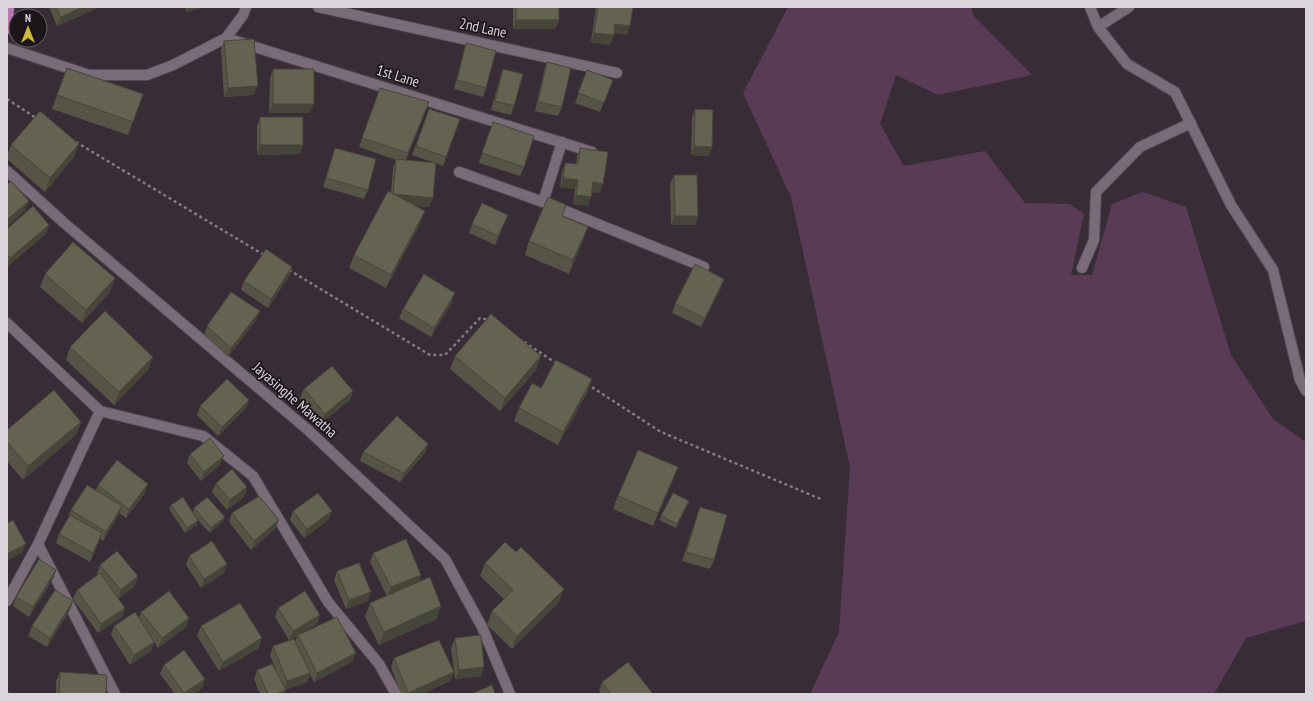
<svg xmlns="http://www.w3.org/2000/svg" width="1313" height="701" font-family="'PT Sans Narrow',sans-serif">
<style>
.green{fill:#593b56}
.lines{fill:none;stroke-linecap:round;stroke-linejoin:round}
.minor-casing{stroke:#544a53;stroke-width:12}
.major-casing{stroke:#544a53;stroke-width:12}
.path{stroke:#857b84;stroke-width:2.5;stroke-dasharray:3 3;stroke-linecap:butt}
.minor{stroke:#7a6b78;stroke-width:10}
.major{stroke:#b779b2;stroke-width:10}
.wall{fill:#565446}
.shaded-wall{fill:#464539}
.building{fill:#646251;stroke:#464539}
.labels{text-anchor:middle;stroke-width:3.5;stroke-linejoin:round;paint-order:stroke}
.street-label{font-size:15px;fill:#dcd4db;stroke:#1c161b}
</style>
<rect width="100%" height="100%" fill="#382c37"/>
<path class="green" d="M788,7H971L974,16L1032,75L938,95L896,75L880,124L904,166L985,151L1025,203L1070,204L1084,214L1071,275H1092L1112,204L1143,192L1186,207L1231,355L1273,419L1306,442V621L1246,638L1214,694H810L839,632L850,467L791,197L743,93Z"/>
<g class="lines">
<g class="minor-casing">
<path id="minor" d="M318,7L617,73
M1090,7L1098,27L1127,64L1175,92L1231,205L1273,270L1300,380L1306,391
M1098,27L1129,7
M226,38L592,152
M7,48L89,75H147L173,65L226,38L243,15L246,7
M7,171L63,222L308,430L445,559L482,627L510,694
M459,172L543,202L704,267
M543,202L562,142
M1082,268L1094,240L1096,192L1140,147L1191,123
M7,323L100,411L203,436L253,476L328,602L379,664L396,694
M38,544L115,694
M7,601L38,544L100,411"/>
</g>
<g class="major-casing">
<path id="major" d="M7,29L9,7"/>
</g>
<path class="path" d="M7,99L36,118
M76,142L264,255
M289,270L430,355H445L480,318L489,320
M524,342L556,363
M587,384L661,432L823,500"/>
<use href="#minor" class="minor"/>
<use href="#major" class="major"/>
</g>
<path class="wall" d="M49,7H100L57,26Z
M185,7H204L187,12Z
M513,7H559V20L555,29H513Z
M596,7H633L627,35L614,33L610,45L591,42Z
M224,41L254,95L224,97L221,50Z
M466,43L486,88L483,97L454,89L463,53Z
M547,62L562,107L558,116L535,111L544,71Z
M67,68L143,94L128,135L52,109Z
M273,69L310,113H269L270,78Z
M503,69L514,106L511,115L491,110L500,78Z
M587,70L613,80L600,112L575,103Z
M380,88L429,102L406,160L435,163L412,155L429,109L460,119L443,166L436,163L429,207L415,206L420,224L386,288L349,268L354,255L391,193L393,168L396,160L359,147Z
M695,109L712,147L709,156L691,155L692,118Z
M260,117L303,145L300,154L257,155V126Z
M489,132L524,167L520,176L479,163Z
M11,145L74,157L45,192L7,159V156Z
M335,148L368,190L364,199L323,187Z
M580,148L600,193L592,192L588,206L573,204L575,189L560,187L562,172L565,163L576,164L577,157Z
M674,175L698,216L695,225H671L670,184Z
M508,215L504,224L495,245L469,233L472,224Z
M562,216L583,241L569,274L525,255L529,241Z
M7,229L46,234L7,267Z
M45,274L110,292L82,323L40,287Z
M289,276L268,308L241,290L244,281Z
M721,288L701,327L672,313L675,304Z
M452,302L431,337L399,318L403,309Z
M256,320L228,357L204,335L207,326Z
M70,347L153,357L148,370L114,405L66,360Z
M455,356H541L536,370L500,411L450,369Z
M592,379L587,393L558,445L514,421L519,408L541,388Z
M304,389L353,391L350,400L321,423L300,398Z
M249,400L245,409L218,436L197,415L200,406Z
M81,422L76,435L23,480L7,461V430Z
M428,444L425,453L400,482L360,461L363,452Z
M190,454L220,465L201,481L187,463Z
M678,467L673,480L653,526L613,509L618,496Z
M216,483L247,487L244,497L227,510L212,492Z
M98,485L145,493L126,518L119,513L103,541L100,539L90,562L56,543L59,534L68,518L71,510L96,490Z
M689,501L676,528L659,520L661,516Z
M171,505L193,512L194,508L225,517L223,521L210,533L196,518L197,525L185,533L169,509Z
M700,507L714,560L710,569L682,561Z
M293,511H332L328,520L304,538L290,520Z
M232,513L275,529L251,550L229,522Z
M373,553L421,575L419,582L437,619L379,645L365,617L370,603L387,596L370,562Z
M189,556L227,564L224,573L201,588L186,565Z
M485,563L559,602L512,649L487,625L492,611L504,599L480,576Z
M100,565L135,586L118,599L125,608L122,617L98,633L73,599L77,590L98,575L97,574Z
M56,570L53,579L29,617L13,606L16,597Z
M337,571L368,601L346,609L334,580Z
M73,601L70,610L47,647L28,636L32,626Z
M278,608L317,624L300,634L356,653L352,662L314,682L310,674L307,682L285,690L284,694H260L254,679L257,670L278,676L270,655L273,646L295,642L297,636L289,640L275,617Z
M141,612L189,618L186,627L158,648L154,642L151,651L130,665L111,635L114,626L139,618Z
M201,626L259,648L219,671L197,636Z
M455,638L481,676L455,679L451,648Z
M394,658L454,672L450,681L422,694H401L391,667Z
M164,665L205,679L202,688L193,694H175L160,674Z
M60,672L106,694H56V681Z
M602,682L653,694H601L599,691Z"/>
<path class="shaded-wall" d="M83,7H100L57,26L61,17Z
M189,7H204L187,12Z
M409,7H428V8Z
M516,20H559L555,29H513Z
M615,24L630,26L627,35L612,33Z
M594,33L614,35L610,45L591,42Z
M258,86L254,95L224,97L228,88Z
M273,104H314L310,113H269Z
M79,144L74,157L45,192L50,178Z
M260,145H303L300,154L257,155Z
M694,146L712,147L709,156L691,155Z
M563,178L578,180L575,189L560,187Z
M593,182L603,184L600,193L590,192Z
M393,194L433,198L429,207L390,203Z
M576,195L591,197L588,206L573,204Z
M29,201L25,211L7,227V220Z
M425,211L420,224L386,288L391,275Z
M508,215L504,224L495,245L498,236Z
M675,216H698L695,225H671Z
M49,225L46,234L7,267L10,258Z
M588,227L583,241L569,274L573,260Z
M292,267L289,276L268,308L271,299Z
M115,278L110,292L82,323L86,310Z
M724,279L721,288L701,327L705,318Z
M455,293L452,302L431,337L434,328Z
M260,311L256,320L228,357L231,348Z
M541,356L536,370L500,411L505,398Z
M153,357L148,370L114,405L119,392Z
M592,379L587,393L558,445L563,432Z
M353,391L350,400L321,423L325,414Z
M249,400L245,409L218,436L222,427Z
M81,422L76,435L23,480L28,466Z
M428,444L425,453L400,482L404,473Z
M224,456L220,465L201,481L204,472Z
M678,467L673,480L653,526L658,513Z
M148,484L145,493L126,518L129,509Z
M247,487L244,497L227,510L230,500Z
M689,501L687,505L676,528L677,524Z
M122,506L119,515L103,541L106,532Z
M332,511L328,520L304,538L307,529Z
M225,517L223,521L210,533L211,528Z
M279,520L275,529L251,550L254,541Z
M198,521L197,525L185,533L187,528Z
M102,533L99,542L90,562L93,553Z
M26,544L22,553L7,561V554Z
M227,564L224,573L201,588L204,579Z
M56,570L53,579L29,617L33,607Z
M421,575L418,584L388,597L391,587Z
M138,576L135,586L118,599L121,590Z
M564,589L559,602L512,649L517,636Z
M371,592L368,601L346,609L349,600Z
M73,601L70,610L47,647L50,638Z
M441,606L437,619L379,645L384,632Z
M125,608L122,617L98,633L101,624Z
M320,615L317,624L289,640L293,631Z
M189,618L186,627L158,648L162,638Z
M262,638L259,648L219,671L223,662Z
M154,642L151,651L130,665L134,655Z
M356,653L352,662L314,682L317,673Z
M484,667L481,676L455,679L459,670Z
M454,672L450,681L422,694H407L408,693Z
M310,673L307,682L284,690L287,681Z
M205,679L202,688L193,694H184V693Z
M286,690L284,694H276Z"/>
<path class="building" d="M56,7H83L61,17Z
M516,7H559V20H516Z
M598,7H633L630,26L615,24L614,35L594,33Z
M254,39L258,86L228,88L224,41Z
M466,43L496,51L486,88L457,80Z
M547,62L571,68L562,107L538,102Z
M67,68L143,94L133,122L57,95Z
M273,69H314V104H273Z
M503,69L523,74L514,106L495,101Z
M587,70L613,80L604,103L578,93Z
M380,88L429,102L408,153L362,138Z
M429,109L460,119L446,157L416,146Z
M695,109L713,110L712,147L694,146Z
M40,111L79,144L50,178L11,145Z
M260,117H303V145H260Z
M493,122L534,136L524,167L482,153Z
M335,148L376,159L368,190L326,178Z
M580,148L608,152L603,184L593,182L591,197L576,195L578,180L563,178L565,163L578,164Z
M396,159L436,163L433,198L393,194Z
M674,175H697L698,216H675Z
M11,181L29,201L7,220V185Z
M388,191L425,211L391,275L354,255Z
M548,197L566,205L562,216L588,227L573,260L529,241Z
M482,203L508,215L498,236L472,224Z
M33,206L49,225L10,258L7,255V229Z
M73,242L115,278L86,310L45,274Z
M266,249L292,267L271,299L244,281Z
M695,264L724,279L705,318L675,304Z
M424,274L455,293L434,328L403,309Z
M231,292L260,311L231,348L207,326Z
M105,311L153,357L119,392L70,347Z
M491,314L541,356L505,398L455,356Z
M556,360L592,379L563,432L519,408L532,383L541,388Z
M332,366L353,391L325,414L304,389Z
M227,379L249,400L222,427L200,406Z
M54,390L81,422L28,466L7,442V430Z
M397,416L428,444L404,473L363,452Z
M210,438L224,456L204,472L190,454Z
M638,450L678,467L658,513L618,496Z
M117,460L148,484L129,509L98,485Z
M232,469L247,487L230,500L216,483Z
M87,485L122,506L106,532L71,510Z
M318,493L332,511L307,529L293,511Z
M673,493L689,501L677,524L661,516Z
M259,496L279,520L254,541L232,513Z
M183,497L198,521L187,528L171,505Z
M207,497L225,517L211,528L194,508Z
M700,507L727,515L714,560L686,552Z
M70,515L102,533L93,553L59,534Z
M13,520L26,544L7,554V523Z
M406,539L421,575L391,587L373,553Z
M212,541L227,564L204,579L189,556Z
M505,542L516,552L521,547L564,589L517,636L492,611L513,590L485,563Z
M117,551L138,576L121,590L100,565Z
M39,559L56,570L33,607L16,597Z
M359,563L371,592L349,600L337,571Z
M100,573L125,608L101,624L77,590Z
M430,577L441,606L384,632L370,603Z
M55,590L73,601L50,638L32,626Z
M169,591L189,618L162,638L141,612Z
M305,591L320,615L293,631L278,608Z
M240,603L262,638L223,662L201,626Z
M135,612L154,642L134,655L114,626Z
M337,617L356,653L317,673L298,635Z
M481,635L484,667L459,670L455,638Z
M294,639L310,673L287,681L273,646Z
M439,640L454,672L408,693L394,658Z
M184,650L205,679L184,693L164,665Z
M628,662L653,694H611L602,682Z
M272,664L286,690L276,694H268L257,670Z
M60,672L107,675L106,694H59Z
M492,685L495,694H471Z
M7,691L11,694H7Z"/>
<g class="labels">
<g class="street-label">
<text transform="translate(483 28) rotate(12)" y="5">2nd Lane</text>
<text transform="translate(398 76) rotate(17)" y="5">1st Lane</text>
<text transform="translate(295 400) rotate(41)" y="5">Jayasinghe Mawatha</text>
</g>
</g>
<rect width="1313" height="701" fill="none" stroke="#dcd4db" stroke-width="16"/>
<g transform="translate(28 28)"><circle r="19" fill="#1c161b" stroke="#696268"/>
<path d="M0-3L7 15L0 10L-7 15Z" fill="#cbba39"/>
<text y="-6" font-size="11" font-weight="bold" text-anchor="middle" fill="#dcd4db">N</text>
</g>
</svg>
